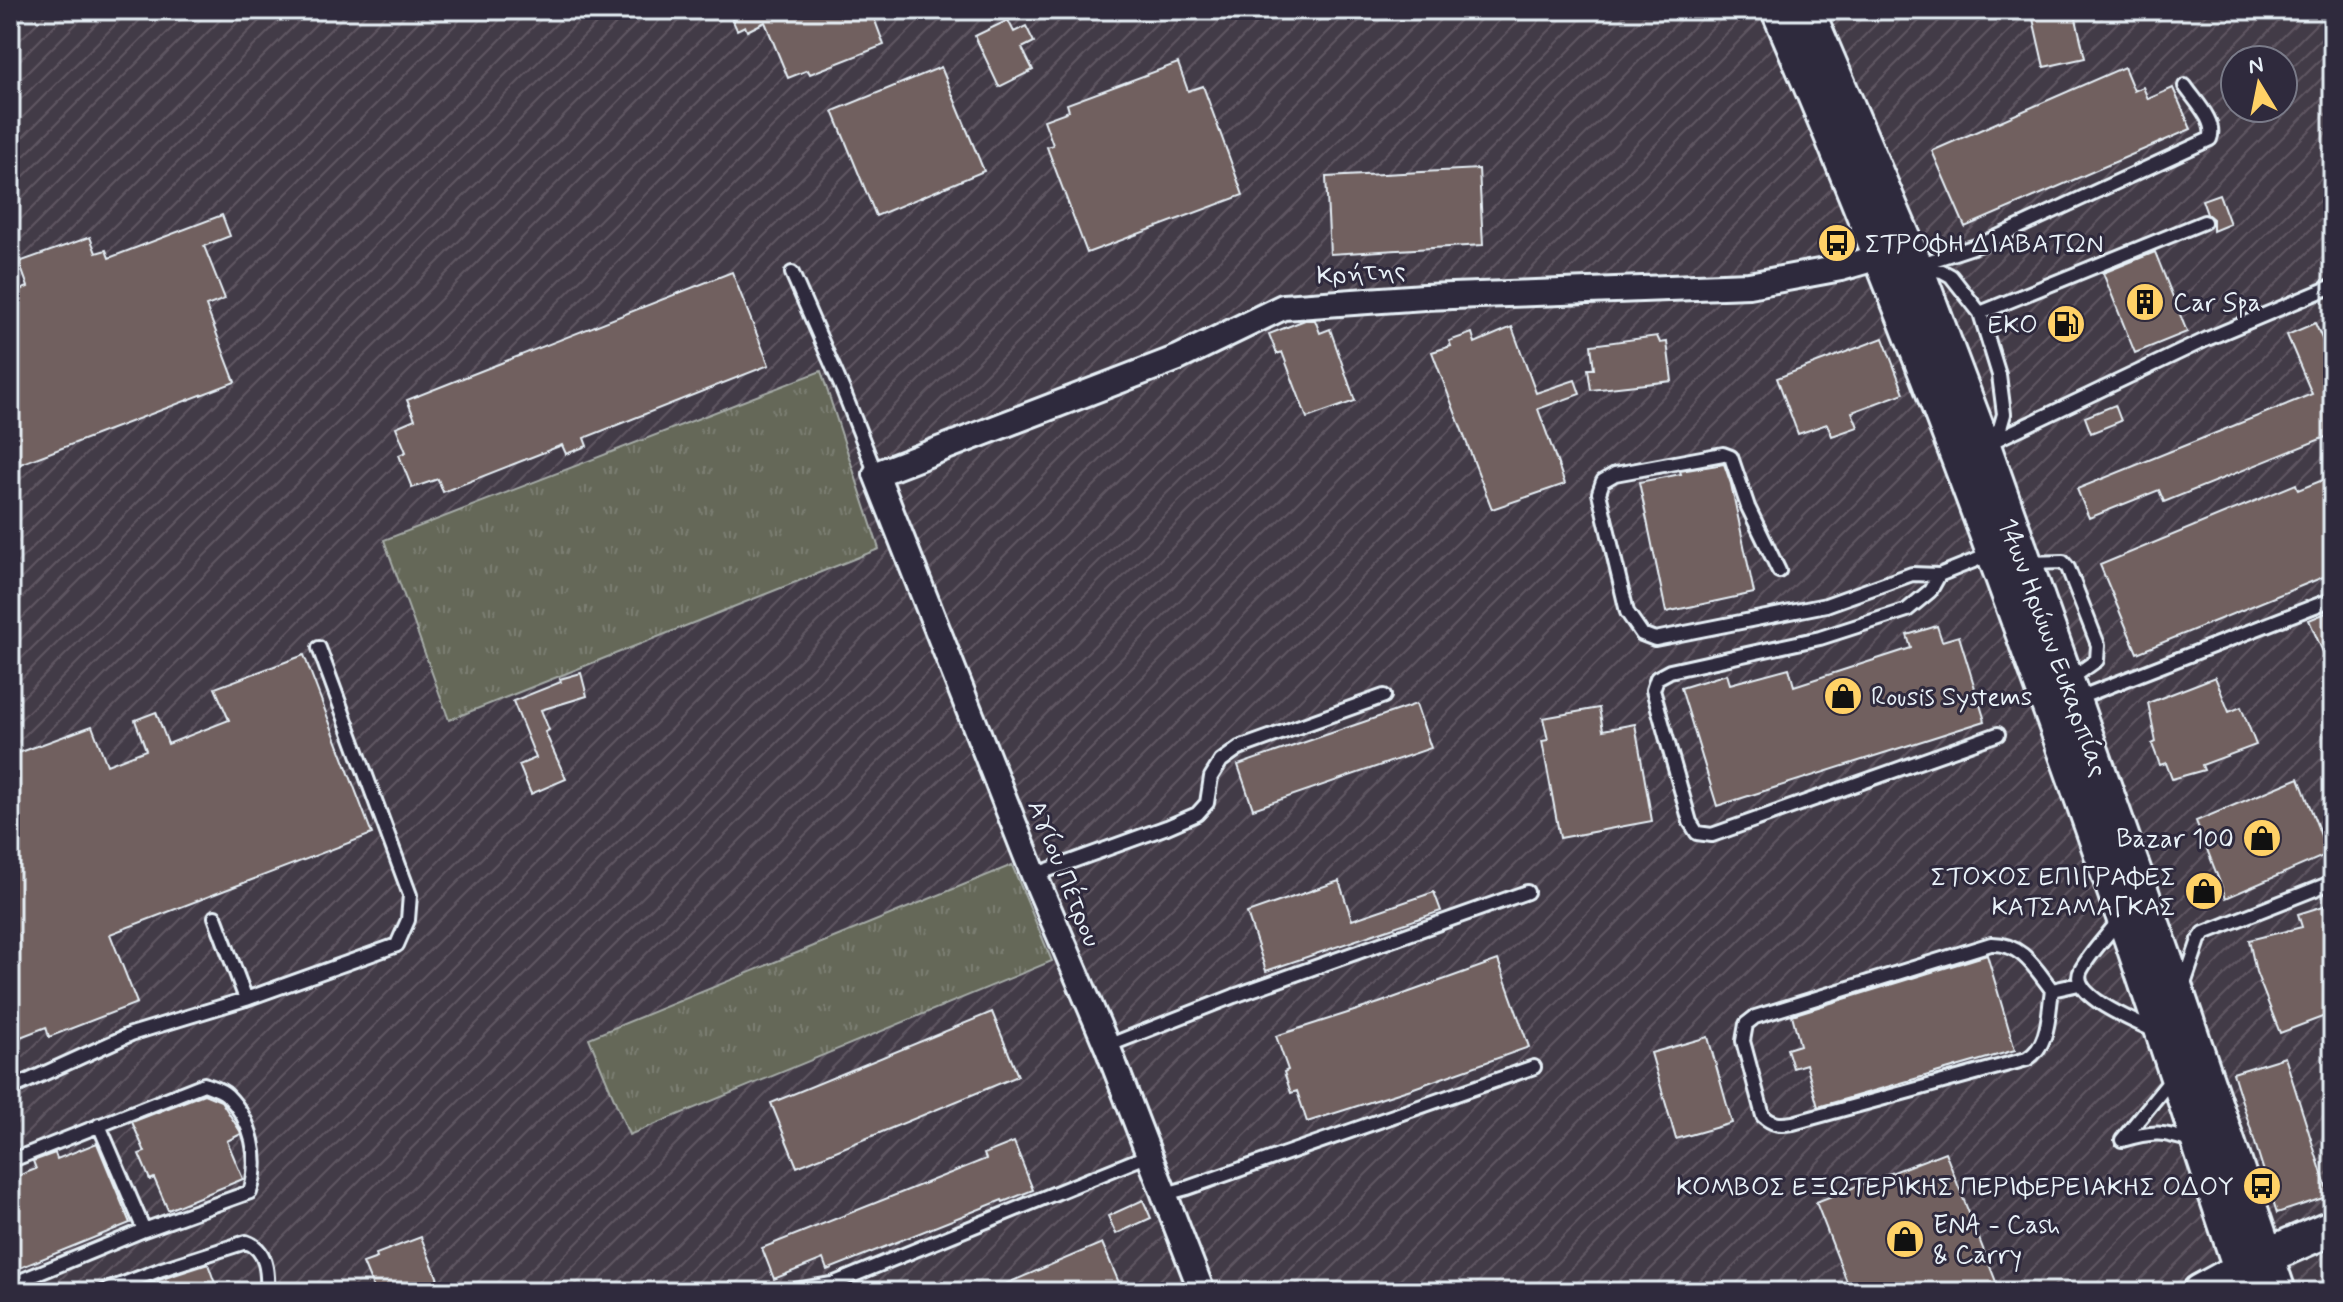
<svg xmlns="http://www.w3.org/2000/svg" width="2343" height="1302" font-family="Mynerve,sans-serif">
<style>
.industrial{fill:url(#industrial-furrows);fill-rule:evenodd}
.grass{fill:url(#grass-tufts);stroke:#a6aca8;stroke-width:2}
.building{fill:#71615e;stroke:#e8f1f8;stroke-width:2}
.lines{fill:none;stroke-linecap:round;stroke-linejoin:round}
.lane-casing{stroke:#e8f1f8;stroke-width:18}
.street-casing{stroke:#e8f1f8;stroke-width:30}
.secondary-casing{stroke:#e8f1f8;stroke-width:40}
.lane{stroke:#2f2a3d;stroke-width:12}
.street{stroke:#2f2a3d;stroke-width:24}
.secondary{stroke:#2f2a3d;stroke-width:34}
.labels{text-anchor:middle;stroke-width:6;stroke-linejoin:round;paint-order:stroke}
.poi-label{font-size:26px;fill:#e8f1f8;stroke:#2f2a3d;text-anchor:start}
.street-label{font-size:26px;fill:#e8f1f8;stroke:#2f2a3d}
</style>
<defs>
<pattern id="industrial-furrows" width="10" height="10" patternUnits="userSpaceOnUse" patternTransform="scale(2)"><rect width="10" height="10" fill="#433a47"/><path d="M-1 1l2-2M0 10L10 0M9 11l2-2" fill="none" stroke="#5e5762"/></pattern>
<pattern id="grass-tufts" width="24" height="20" patternUnits="userSpaceOnUse" patternTransform="scale(2)"><rect width="24" height="20" fill="#656859"/><path d="M3 7l-1-3M5 7V3M7 7l1-3M15 17l-1-3M17 17v-4M19 17l1-3" fill="none" stroke="#7b7e72"/></pattern>
</defs>
<rect width="100%" height="100%" fill="#2f2a3d"/>
<filter id="ink" filterUnits="userSpaceOnUse"><feTurbulence type="fractalNoise" baseFrequency=".0125" numOctaves="2"/><feDisplacementMap in="SourceGraphic" scale="16" xChannelSelector="R" yChannelSelector="G"/><feConvolveMatrix kernelMatrix="1 2 1 2 8 2 1 2 1" color-interpolation-filters="sRGB"/></filter>
<g filter="url(#ink)">
<path class="industrial" d="M10,10H2333V1292H10ZM2235,60H2283V108H2235Z"/>
<path class="grass" d="M821,371L879,549L449,720L384,540Z
M1012,865L1052,961L629,1135L589,1038Z"/>
<path class="building" d="M728,10H871L884,45L810,74L808,70L788,78L765,22L747,31L745,26L737,30Z
M2031,10H2074L2085,58L2044,67Z
M1008,20L1014,32L1026,26L1034,42L1022,48L1033,70L999,87L975,36Z
M1178,63L1188,91L1203,86L1243,195L1087,253L1047,147L1053,145L1044,120L1069,111L1067,104Z
M941,67L984,171L876,216L833,111Z
M2124,67L2134,91L2143,87L2148,99L2173,88L2191,129L1965,227L1932,151Z
M1479,169L1483,245L1330,254L1326,177Z
M2219,194L2230,224L2213,231V219L2207,214L2202,200Z
M222,215L230,236L204,246L225,299L206,306L235,382L15,466L10,454V294L28,287L19,262L90,237L96,253L106,250L109,258Z
M2155,252L2187,332L2135,353L2103,273Z
M732,272L769,365L584,438L587,446L566,454L562,445L443,492L438,479L412,488L399,455L406,452L396,427L415,419L407,400Z
M1305,320H1315L1320,333L1330,329L1355,401L1307,418L1282,352L1277,354L1269,334Z
M2315,323L2333,363V434L2164,502L2159,490L2089,518L2077,489L2312,394L2287,335Z
M1512,327L1536,393L1575,380L1580,394L1538,409L1565,484L1492,509L1432,352L1451,346L1449,341L1472,333L1475,343Z
M1657,336L1660,343L1667,342L1672,381L1591,390L1588,369H1594L1591,345Z
M1883,338L1904,393L1852,412L1858,427L1832,436L1827,424L1798,434L1777,378Z
M2115,405L2121,421L2091,433L2085,417Z
M1724,464L1731,484L1754,593L1666,612L1639,482L1681,474L1680,471Z
M2333,476V573L2137,653L2100,565L2296,484L2298,490Z
M2333,610V675L2309,620Z
M1937,626L1942,641L1959,636L1985,721L1717,806L1681,688L1727,674L1730,684L1789,668L1794,686L1911,648L1907,635Z
M304,655L372,834L110,934L137,1003L49,1037L46,1027L10,1041V756L92,726L107,765L146,750L135,720L156,712L168,744L229,720L215,688Z
M581,673L587,696L541,710L549,730L545,732L566,779L531,794L519,765L536,758L513,701L561,682L560,679Z
M2215,677L2229,712L2241,707L2256,745L2202,765L2204,770L2172,779L2166,763L2160,765L2152,744L2156,742L2148,703Z
M1416,704L1431,748L1253,809L1238,765Z
M1599,708L1603,730L1635,724L1652,821L1560,838L1542,741L1548,740L1543,718Z
M2299,778L2328,854L2226,898L2196,821Z
M1339,881L1352,920L1434,892L1441,911L1266,971L1247,913Z
M2333,903V1013L2280,1033L2256,972L2249,940L2302,927L2298,914Z
M1987,955L2015,1050L1818,1107L1806,1064L1793,1068L1787,1049L1800,1045L1792,1015Z
M1498,960L1529,1047L1411,1089L1307,1122L1297,1091L1291,1093L1284,1072L1288,1070L1276,1036L1379,1003Z
M992,1012L1018,1076L797,1167L771,1103Z
M1708,1037L1732,1123L1676,1139L1651,1053Z
M2285,1057L2329,1196L2277,1213L2233,1073Z
M204,1094L221,1101L240,1131L241,1134L227,1141L243,1179L168,1210L154,1178L150,1180L139,1154L145,1152L132,1122Z
M1014,1142L1033,1190L1003,1202L1002,1200L827,1270L823,1259L774,1279L762,1248L986,1159L984,1154Z
M97,1143L130,1223L10,1272V1179L36,1169L33,1161L55,1153L57,1159Z
M1945,1152L2000,1292H1851L1816,1202Z
M1143,1200L1151,1218L1116,1234L1108,1216Z
M421,1237L443,1292H375L363,1263L377,1258L376,1254Z
M1102,1243L1123,1292H987Z
M208,1264L218,1292H127L165,1278Z"/>
<g class="lines">
<g class="lane-casing">
<path id="lane" d="M1918,265L1982,244L2210,139C2217,122 2195,101 2185,86
M1918,267L1942,271L1951,276L1980,313L1999,375L2004,414L2000,428L1991,437
M792,273L843,390L876,474
M1980,313L2204,222
M1985,445L2207,339L2333,286
M2029,563L2063,562L2068,568L2098,645L2097,660L2069,680
M1779,571L1748,507L1731,457L1723,454L1615,474L1603,481L1599,493L1627,612L1642,634L1655,639L1826,605L1912,574L1939,575L1991,554
M1939,575L1930,591L1907,610L1820,638L1670,671L1657,678L1653,690L1690,822L1697,833L1712,835L1998,734
M2076,699L2333,599
M1034,875L1167,827L1197,814L1207,803L1211,777L1221,761L1239,748L1384,696
M215,917L246,999
M2119,920C2107,936 2090,953 2081,970C2067,996 2138,1022 2157,1032
M2052,990C2048,1014 2050,1045 2027,1059L1793,1123C1780,1125 1773,1125 1763,1116L1743,1041L1746,1024L1755,1017L1991,944C2022,943 2035,968 2052,990L2079,984
M2182,990L2199,940L2204,933L2333,882
M1107,1046L1234,996L1527,892
M10,1089L131,1034L246,999L397,945L408,920L410,895L319,648
M99,1125L144,1230
M2122,1140L2174,1076
M2122,1140C2153,1131 2163,1131 2193,1142
M10,1161L204,1084C211,1087 221,1089 227,1095C252,1120 261,1159 250,1192L144,1230L10,1285
M1165,1194L1187,1188L1534,1067
M102,1292L162,1269L246,1242C267,1249 268,1273 267,1292
M783,1292L832,1284L1149,1155"/>
</g>
<g class="street-casing">
<path id="street" d="M1202,1292L1107,1046L1034,875L876,474L1178,358L1283,307L1424,297L1749,285L1841,268L1879,257"/>
</g>
<g class="secondary-casing">
<path id="secondary" d="M1779,10C1907,306 2017,610 2123,914C2167,1039 2206,1166 2249,1292
M1806,10L1915,266L1983,446L2179,1000L2278,1292
M2200,1292L2266,1256L2333,1227"/>
</g>
<use href="#lane" class="lane"/>
<use href="#street" class="street"/>
<use href="#secondary" class="secondary"/>
</g>
</g>
<defs>
<g id="bus-disc" transform="scale(2)"><circle r="9.5" fill="#ffd166" stroke="#2f2a3d"/><path d="M-5-6H5V4H4V6H2V4H-2V6H-4V4H-5ZM-3.5-4V0h7V-4ZM-3.5 1.2v1.5H-2V1.2ZM2 1.2v1.5H3.5V1.2Z" fill="#111"/></g>
<g id="building-disc" transform="scale(2)"><circle r="9.5" fill="#ffd166" stroke="#2f2a3d"/><path d="M-4-6H4V6H1V3H-1V6H-4ZM-2.5-4.3h1.7v1.8h-1.7ZM.8-4.3h1.7v1.8H.8ZM-2.5-1h1.7V.8h-1.7ZM.8-1h1.7V.8H.8Z" fill="#111"/></g>
<g id="fuel-disc" transform="scale(2)"><circle r="9.5" fill="#ffd166" stroke="#2f2a3d"/><path d="M-5.5-6h7V0h2V4h1.3V-2.5L3-4.5l.8-.8L6-3V5H2.5V1h-1V6h-7ZM-4.2-4.7v3.2H.2V-4.7Z" fill="#111"/></g>
<g id="shop-disc" transform="scale(2)"><circle r="9.5" fill="#ffd166" stroke="#2f2a3d"/><path d="M-5-2.5h2.3a2.7 3.5 0 0 1 5.4 0H5L5.5 6h-11ZM-1.5-2.5h3a1.5 2.3 0 0 0-3 0Z" fill="#111"/></g>
</defs>
<g fill-rule="evenodd">
<use href="#bus-disc" x="1837" y="243"/>
<use href="#building-disc" x="2145" y="302"/>
<use href="#fuel-disc" x="2066" y="324"/>
<use href="#shop-disc" x="1843" y="696"/>
<use href="#shop-disc" x="2262" y="838"/>
<use href="#shop-disc" x="2204" y="891"/>
<use href="#bus-disc" x="2262" y="1186"/>
<use href="#shop-disc" x="1905" y="1239"/>
</g>
<g class="labels">
<g class="poi-label">
<text x="1865" y="252">ΣΤΡΟΦΗ ΔΙΑΒΑΤΩΝ</text>
<text x="2173" y="311">Car Spa</text>
<text x="2038" y="333" text-anchor="end">ΕΚΟ</text>
<text x="1871" y="705">Rousis Systems</text>
<text x="2234" y="847" text-anchor="end">Bazar 100</text>
<text x="2176" y="885" text-anchor="end">ΣΤΟΧΟΣ ΕΠΙΓΡΑΦΕΣ<tspan x="2176" dy="30">ΚΑΤΣΑΜΑΓΚΑΣ</tspan></text>
<text x="2234" y="1195" text-anchor="end">ΚΟΜΒΟΣ ΕΞΩΤΕΡΙΚΗΣ ΠΕΡΙΦΕΡΕΙΑΚΗΣ ΟΔΟΥ</text>
<text x="1933" y="1233">ENA - Cash<tspan x="1933" dy="30">&amp; Carry</tspan></text>
</g>
<g class="street-label">
<text transform="translate(1361 272) rotate(-4)" y="9">Κρήτης</text>
<text transform="translate(2054 647) rotate(70)" y="9">14ων Ηρώων Ευκαρπίας</text>
<text transform="translate(1065 873) rotate(68)" y="9">Αγίου Πέτρου</text>
</g>
</g>
<rect width="2343" height="1302" fill="none" stroke="#2f2a3d" stroke-width="40"/>
<rect x="20" y="20" width="2303" height="1262" fill="none" stroke="#e8f1f8" stroke-width="3" filter="url(#ink)"/>
<g transform="translate(2259 84) rotate(350)"><circle r="38" fill="#2f2a3d" stroke="#797a88" stroke-width="2"/>
<path d="M0-6L14 30L0 20L-14 30Z" fill="#ffd166"/>
<text y="-12" font-size="22" font-weight="bold" text-anchor="middle" fill="#e8f1f8">N</text>
</g>
</svg>
